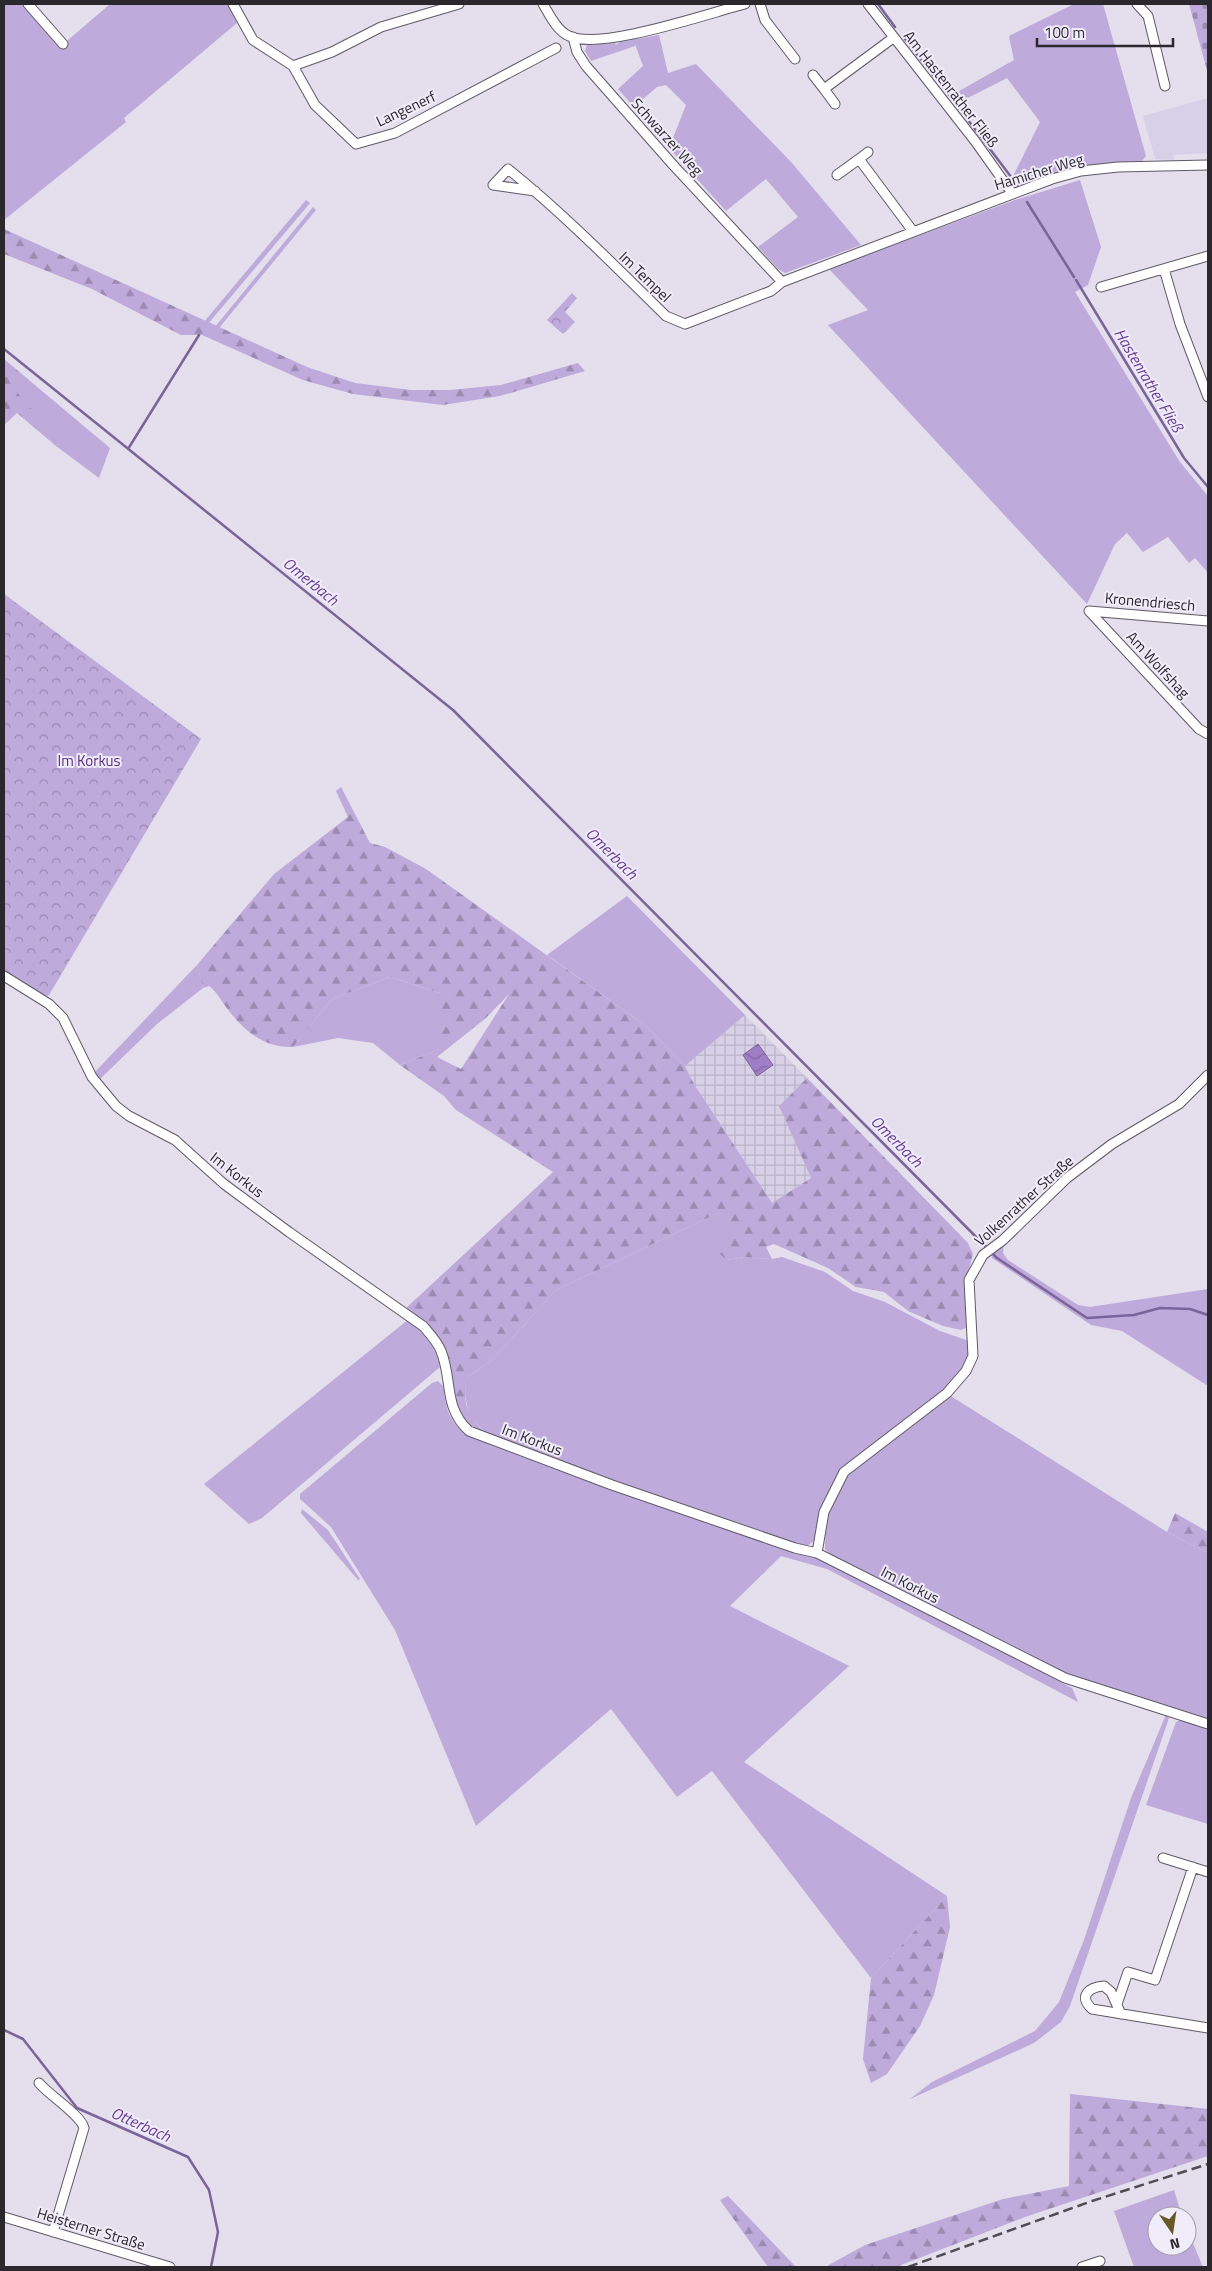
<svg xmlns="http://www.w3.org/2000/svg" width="1212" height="2271" font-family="'Titillium Web',sans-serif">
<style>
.built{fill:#d8d0e6}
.industrial{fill:url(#industrial-grid)}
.green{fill:#beaadb}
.forest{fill:url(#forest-firs);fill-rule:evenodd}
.cemetery{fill:url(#cemetery-stones)}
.park{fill:url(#park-crowns)}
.water{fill:url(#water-waves);stroke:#7b6499}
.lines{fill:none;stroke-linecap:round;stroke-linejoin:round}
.stream{stroke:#7b6499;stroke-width:2.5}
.minor-casing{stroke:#5f5a66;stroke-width:11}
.minor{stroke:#fff;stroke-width:9}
.rail{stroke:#504c54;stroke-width:2.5;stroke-dasharray:10 5;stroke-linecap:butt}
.labels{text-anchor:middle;stroke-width:4;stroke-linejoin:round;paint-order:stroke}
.street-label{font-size:15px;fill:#2a272d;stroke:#f1ecfa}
.park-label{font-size:15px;fill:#572c83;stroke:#f1ecfa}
.water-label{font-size:16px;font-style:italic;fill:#663c94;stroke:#f1ecfa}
</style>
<defs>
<pattern id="industrial-grid" width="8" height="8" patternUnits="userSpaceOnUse" patternTransform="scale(1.25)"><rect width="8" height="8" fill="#d8d0e6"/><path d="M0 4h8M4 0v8" fill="none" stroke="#bab3c6"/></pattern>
<pattern id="forest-firs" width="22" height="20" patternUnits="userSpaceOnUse" patternTransform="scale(1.25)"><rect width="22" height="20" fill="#beaadb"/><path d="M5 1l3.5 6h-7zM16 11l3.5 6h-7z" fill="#9b8ab2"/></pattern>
<pattern id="cemetery-stones" width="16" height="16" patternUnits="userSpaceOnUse" patternTransform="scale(1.25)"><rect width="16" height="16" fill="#beaadb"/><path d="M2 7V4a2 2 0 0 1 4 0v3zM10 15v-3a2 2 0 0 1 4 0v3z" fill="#9b8ab2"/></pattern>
<pattern id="park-crowns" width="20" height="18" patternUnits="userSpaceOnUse" patternTransform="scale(1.25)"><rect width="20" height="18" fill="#beaadb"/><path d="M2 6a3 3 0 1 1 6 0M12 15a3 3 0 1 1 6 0" fill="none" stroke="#9b8ab2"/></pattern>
<pattern id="water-waves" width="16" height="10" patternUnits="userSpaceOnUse" patternTransform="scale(1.25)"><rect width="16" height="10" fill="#9e7ec7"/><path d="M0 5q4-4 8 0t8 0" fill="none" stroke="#8167a2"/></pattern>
</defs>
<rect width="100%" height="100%" fill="#e4deed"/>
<path class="built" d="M1208,98V153L1174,155V160L1155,159L1143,116Z"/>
<path class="industrial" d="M745,1015L807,1078L779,1106L811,1178L772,1203L694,1084L685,1066Z"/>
<path class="green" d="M4,4H23L60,47L110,4H228L237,23L124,118L126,122L4,220Z
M1074,4H1103L1146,156L1142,161L1081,167L1020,184L1012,183L1011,180L1040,122L1007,78L958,103L952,95L1014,60L1009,36Z
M659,35L668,73L696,64L792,163L861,245L785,273L778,269L758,247L798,217L766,179L726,211L669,148L686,105L666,85L657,87L634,107L618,89L643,66L635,44V46L591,61L585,51L587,45L615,43L616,45L620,42Z
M1080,180L1101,247L1088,285L1075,292L1180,462L1208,496V573L1195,558L1189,563L1168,537L1143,552L1127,533L1115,544L1087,604L828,325L868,310L829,269L1015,200Z
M306,200L310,203L208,324L204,322Z
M313,207L316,210L219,328L215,327Z
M23,375L110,448L99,478L56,446L60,444L13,389Z
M627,896L745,1015L685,1066L646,1026L547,955Z
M197,965L203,988L157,1024L98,1081L94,1073Z
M390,977L440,993V1049L400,1065L373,1043L338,1038L293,1047L332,999Z
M716,1214L732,1221V1241L727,1260L744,1257L772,1259L782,1257L825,1272L853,1291L885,1302L940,1331L969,1341L970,1356L964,1370L944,1390L860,1455L820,1512L815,1540L806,1547L612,1482L488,1435L469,1416L465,1394L466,1378L491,1361L556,1290Z
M1004,1243L1003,1253L1008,1260L1078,1305L1090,1307L1208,1289V1386L1122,1331L1091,1325L992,1258L991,1253Z
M409,1319C425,1334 436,1345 440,1367L262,1518L249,1524L204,1484Z
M438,1381L443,1386C447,1410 447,1419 467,1435L786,1549L816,1558L1072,1688L1078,1702L827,1569L781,1556L730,1606L849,1666L744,1762L947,1896L871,1978L712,1771L677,1797L611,1709L476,1826L395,1630L331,1527L300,1499V1494L432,1383Z
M949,1395L1167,1532L1208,1553V1721L1077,1679L833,1558L825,1549L826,1513L849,1472Z
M302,1509L328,1530L360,1579L358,1580L301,1513Z
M1164,1713L1169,1718L1070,2006L1061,2022L1034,2043L910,2099L932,2082L1035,2031L1059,2002L1084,1940L1131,1798L1165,1717Z
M1185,1718L1208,1726V1824L1146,1805L1176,1722Z
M1174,2190L1182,2216H1157V2246H1187V2229L1203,2267H1134L1114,2211Z"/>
<path class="forest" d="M4,229L307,367L355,383L411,390H450L501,385L578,363L585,371L500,396L443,405L353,394L303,380L202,335H181L92,289L4,254Z
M4,359L23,375L14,389L61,443L56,446L17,413L4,425Z
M341,787L370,843L385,847L426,869L646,1026L685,1066L694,1084L772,1203L811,1178L779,1106L807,1078L968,1243L973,1254L966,1280L968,1327L961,1330L943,1326L908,1311L884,1292L856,1287L828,1268L774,1244L766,1247L772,1259L744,1257L727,1260L720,1254L732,1241V1222L716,1214L556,1290L491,1361L466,1378C464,1409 466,1414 488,1435C440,1413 459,1392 444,1352C440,1342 413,1318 405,1309L553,1172L456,1110L444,1096L400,1065L440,1049V993L390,977L332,999L293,1047C263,1048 243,1030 226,1007C220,999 217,992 209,986L203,988L197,965L274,874L348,817L336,791ZM509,994L461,1069L437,1057L486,1018Z
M1175,1513L1208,1532V1553L1167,1532Z
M947,1896L950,1927L934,1995L920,2026L887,2074L871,2083L863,2059L871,1978Z
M1070,2094L1208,2109V2156L1025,2217L896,2267H825L865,2245L1003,2199L1069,2186Z
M728,2196L795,2266L796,2267H768L720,2200Z"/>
<path class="cemetery" d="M1189,4H1208V74Z"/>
<path class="park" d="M572,293L577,298L565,312L575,322L563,334L547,320Z
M4,594L201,739L49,995L42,997L4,972Z"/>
<path class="water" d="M758,1044L773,1065L757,1076L743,1055Z"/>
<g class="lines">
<path class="stream" d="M878,4L895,27
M905,39L933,75
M943,87L1018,186
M1027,202L1074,277
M1076,280L1184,458L1208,487
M4,349L453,710L997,1258L1087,1318L1134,1315L1160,1308L1190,1309L1208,1315
M128,449L199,335
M4,2030L23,2039L77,2108L188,2157L209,2190L218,2232L211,2267"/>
<g class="minor-casing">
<path id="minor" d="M28,4L63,44
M233,4L253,40L293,66L315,105L356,144L395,133L556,48
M543,4C549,14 557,31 569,36C600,51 709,13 745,4
M760,4L765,20L795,59
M868,4L975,141L1012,193
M1137,4L1148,16L1165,86
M573,37L577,52L586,66L674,166L782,282
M293,66L332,52L381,27L459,4
M813,75L824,89L893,38
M824,89L835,104
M859,159L868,152
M837,175L859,159L912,230
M535,191L493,185L508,169C564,214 615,266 666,316L685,324L771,291L782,282L1052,179L1081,171L1118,167L1208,165
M1164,269L1180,324L1208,397
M1101,287L1208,256
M1089,611L1199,729L1208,734
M1089,611L1208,621
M4,976L49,1004L63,1018L92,1077L116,1106L129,1116L175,1140L224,1184L289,1232L423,1326C430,1334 437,1341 441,1351C453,1381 443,1407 469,1431L612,1485L795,1548L817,1553L1065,1678L1208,1724
M817,1553L824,1512L844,1472L947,1393L966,1371L973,1356L969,1280L983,1255L1003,1240L1067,1178L1112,1144L1179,1104L1208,1075
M1163,1858L1208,1872
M1117,2004L1128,1972L1155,1980L1193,1867
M1121,2014L1111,1992L1104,1986C1089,1987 1078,1996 1092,2009L1208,2028
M39,2083C50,2096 81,2115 84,2128L53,2232
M4,2217L170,2267
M1082,2267L1100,2261"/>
</g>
<use href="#minor" class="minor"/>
<path class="rail" d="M908,2267L1092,2201L1208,2164"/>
</g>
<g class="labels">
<g class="street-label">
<text transform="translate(951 89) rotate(52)" y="5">Am Hastenrather Fließ</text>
<text transform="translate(406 109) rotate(-25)" y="5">Langenerf</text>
<text transform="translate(667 137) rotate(48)" y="5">Schwarzer Weg</text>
<text transform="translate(1039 172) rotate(-17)" y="5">Hamicher Weg</text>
<text transform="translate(645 277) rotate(44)" y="5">Im Tempel</text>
<text transform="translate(1150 602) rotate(5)" y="5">Kronendriesch</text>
<text transform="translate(1158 665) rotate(47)" y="5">Am Wolfshag</text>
<text transform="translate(237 1175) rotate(38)" y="5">Im Korkus</text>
<text transform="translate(1024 1201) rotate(-42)" y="5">Volkenrather Straße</text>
<text transform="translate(532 1440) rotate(21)" y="5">Im Korkus</text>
<text transform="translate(910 1585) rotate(27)" y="5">Im Korkus</text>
<text transform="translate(91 2229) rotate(17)" y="5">Heisterner Straße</text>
</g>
<g class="park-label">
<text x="89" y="766">Im Korkus</text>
</g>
<g class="water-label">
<text transform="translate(1149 380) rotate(59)" y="6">Hastenrather Fließ</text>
<text transform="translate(311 581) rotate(39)" y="6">Omerbach</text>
<text transform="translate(612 853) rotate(45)" y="6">Omerbach</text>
<text transform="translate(897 1141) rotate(45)" y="6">Omerbach</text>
<text transform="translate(141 2124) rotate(24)" y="6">Otterbach</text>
</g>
</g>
<rect width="1212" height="2271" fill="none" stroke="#2a272d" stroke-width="10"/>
<g transform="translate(1172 2231) rotate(167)"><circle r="24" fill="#f1ecfa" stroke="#a19da8"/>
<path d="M0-4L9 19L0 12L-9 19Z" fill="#675825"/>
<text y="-8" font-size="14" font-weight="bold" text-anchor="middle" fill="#2a272d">N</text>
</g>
<path d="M1037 38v8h136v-8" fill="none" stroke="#2a272d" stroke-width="2.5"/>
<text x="1044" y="38" font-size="15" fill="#2a272d" stroke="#f1ecfa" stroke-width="4" paint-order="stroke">100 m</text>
</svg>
